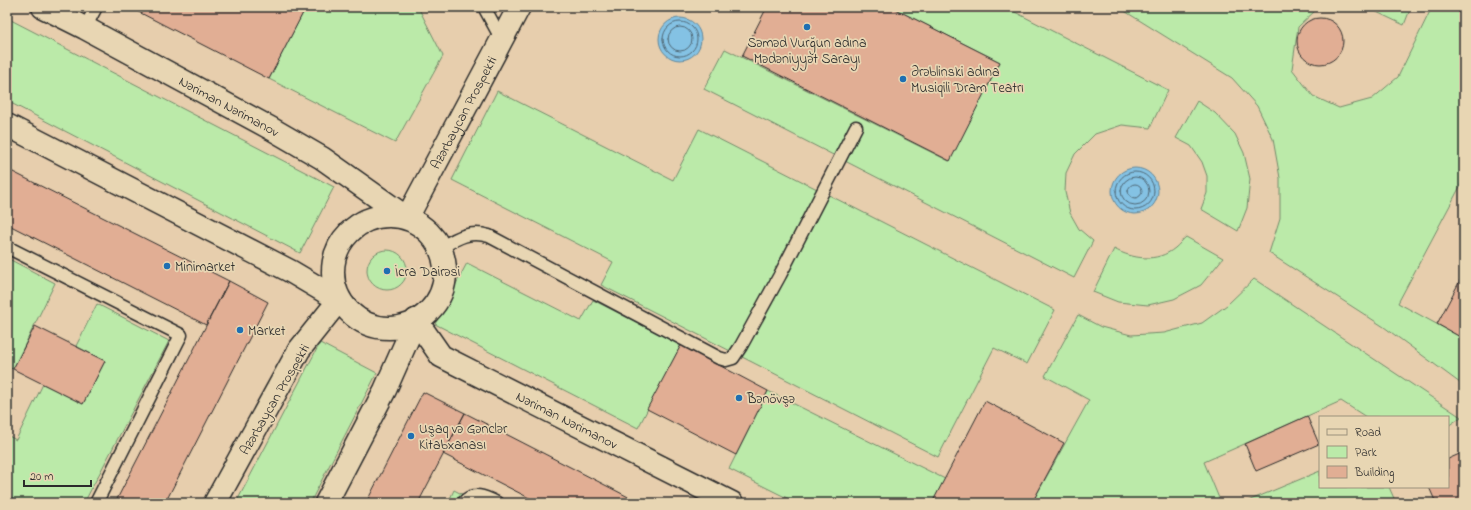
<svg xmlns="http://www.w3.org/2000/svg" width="1471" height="510" font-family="'Indie Flower',sans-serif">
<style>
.green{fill:#bbeaa9;stroke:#738a6a}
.water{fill:#84c2e4;stroke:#60869a}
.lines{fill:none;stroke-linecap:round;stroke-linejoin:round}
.shore{stroke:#4f6775;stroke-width:1}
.building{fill:#e1ae94;stroke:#2b2b2b}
.service-casing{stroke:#2b2b2b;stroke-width:15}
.minor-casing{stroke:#2b2b2b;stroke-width:25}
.secondary-casing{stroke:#2b2b2b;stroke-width:25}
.service{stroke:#e8d6b3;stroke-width:12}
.minor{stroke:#e8d6b3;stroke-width:22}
.secondary{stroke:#e8d6b3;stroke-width:22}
.poi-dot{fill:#1f6fb2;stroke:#e8d6b3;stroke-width:1.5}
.labels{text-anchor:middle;stroke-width:3.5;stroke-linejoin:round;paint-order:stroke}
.poi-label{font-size:14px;fill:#2b2b2b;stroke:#e8d6b3;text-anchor:start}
.street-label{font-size:14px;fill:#2b2b2b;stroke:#e8d6b3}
</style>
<rect width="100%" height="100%" fill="#e7cead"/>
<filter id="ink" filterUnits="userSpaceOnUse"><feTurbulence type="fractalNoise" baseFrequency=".025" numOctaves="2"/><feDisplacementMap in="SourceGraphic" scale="8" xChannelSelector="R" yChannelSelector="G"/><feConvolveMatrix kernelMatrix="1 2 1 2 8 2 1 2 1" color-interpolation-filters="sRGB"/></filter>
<g filter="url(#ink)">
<path class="green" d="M306,7H418L443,56L395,143L269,79Z
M891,7H1005L1168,90L1150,128L1122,125L1095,134L1075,154L1066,173L1065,192L1070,213L1079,229L1093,241L1074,278L704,89L725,49L949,161L1000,62Z
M1118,7H1321L1318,8L1298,27L1292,69L1313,96L1339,108L1372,99L1398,77L1432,7H1464V179L1398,303L1464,339V386L1384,327L1269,253L1280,218V178L1273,139L1257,106L1232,78Z
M1366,7H1411L1404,25Z
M7,18L334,187L300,253L7,101Z
M497,91L673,180L699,129L1055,310L1027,364L994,348L938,457L601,285L613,262L452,180Z
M1197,101L1215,113L1235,134L1244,153L1250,179L1247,208L1238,231L1201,209L1207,193V176L1202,162L1191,146L1176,138Z
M1186,237L1223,258L1201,285L1174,299L1148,305L1118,302L1093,292L1114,249C1133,259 1157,263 1175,248C1179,245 1182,240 1186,237Z
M367 270a20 20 0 1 1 40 0a20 20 0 1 1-40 0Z
M7,258L55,283L13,369L7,367Z
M467,263L581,321L593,300L681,345L638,428L435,324Z
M1254,279L1461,417L1448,426V417H1366L1341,401L1204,462L1221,503H1032L1089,400L1045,376L1078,315L1101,327L1131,335L1164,333L1202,323L1227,305Z
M97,304L169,341L84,503H7V435L16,440L43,384L83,404L105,361L76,346Z
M320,343L377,373L310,503H236Z
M768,391L945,479L932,503H797L729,469Z
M1320,471V487H1389L1396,503H1248V501Z
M454,490L479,503H448Z"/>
<path class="water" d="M659 39a21 21 0 1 1 42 0a21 21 0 1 1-42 0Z
M1112 191a23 23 0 1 1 46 0a23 23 0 1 1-46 0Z"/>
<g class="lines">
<path class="shore" d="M663 39a17 17 0 1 1 34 0a17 17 0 1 1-34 0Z
M668 39a12 12 0 1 1 24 0a12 12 0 1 1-24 0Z
M1116 191a19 19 0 1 1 38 0a19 19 0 1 1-38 0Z
M1121 191a14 14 0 1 1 28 0a14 14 0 1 1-28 0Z
M1128 191a7 7 0 1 1 14 0a7 7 0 1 1-14 0Z"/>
</g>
<path class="building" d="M129,7H238L246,11L248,7H306L269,79Z
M767,7H891L1000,62L950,161L742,56Z
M1297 41a23 23 0 1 1 46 0a23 23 0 1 1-46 0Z
M7,169L229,281L206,325L7,224Z
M1464,273V339L1437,324Z
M229,281L268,302L165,503H115Z
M35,326L105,361L83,404L13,369Z
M681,345L768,391L736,455L647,409Z
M423,392L465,413L418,503H366Z
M985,401L1064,443L1032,503H932Z
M465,413L640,503H539L443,454Z
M1307,416L1319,444L1256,471L1245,444Z
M1464,452V503H1436L1429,487H1448V459Z"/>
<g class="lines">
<g class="service-casing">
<path id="service" d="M484,7L502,40
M85,28L96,7
M7,247L181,335L96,503
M440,248C457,238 469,230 489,236L719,358L726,360L733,358L741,346L780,275L856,127
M463,503C473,491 485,497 497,503"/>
</g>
<g class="minor-casing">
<g id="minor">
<path id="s1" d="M416,320L441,356L732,503"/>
</g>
</g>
<g class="secondary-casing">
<g id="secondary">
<path id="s2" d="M43,7L85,28L272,129L322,158L407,218L519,7"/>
<path d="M7,125L290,271L339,300L299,350L215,503"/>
<circle cx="389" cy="272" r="56"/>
<path d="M326,503L385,390L416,320"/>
</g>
</g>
<use href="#service" class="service"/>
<use href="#minor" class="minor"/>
<use href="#secondary" class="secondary"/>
</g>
</g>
<g class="poi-dot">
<circle cx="807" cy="27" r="4"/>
<circle cx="903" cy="79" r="4"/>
<circle cx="167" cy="266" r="4"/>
<circle cx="387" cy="271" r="4"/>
<circle cx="240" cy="330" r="4"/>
<circle cx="739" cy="398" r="4"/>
<circle cx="411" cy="436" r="4"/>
</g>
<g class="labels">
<g class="poi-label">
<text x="807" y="47" text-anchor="middle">Səməd Vurğun adına<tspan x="807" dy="16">Mədəniyyət Sarayı</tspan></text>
<text x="911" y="76">Ərəblinski adına<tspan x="911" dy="16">Musiqili Dram Teatrı</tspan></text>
<text x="175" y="271">Minimarket</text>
<text x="395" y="276">İcra Dairəsi</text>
<text x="248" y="335">Market</text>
<text x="747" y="403">Bənövşə</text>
<text x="419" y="433">Uşaq və Gənclər<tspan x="419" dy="16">Kitabxanası</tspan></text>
</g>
<g class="street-label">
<text dy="5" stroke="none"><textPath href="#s2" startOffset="211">Nəriman Nərimanov</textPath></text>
<text dy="5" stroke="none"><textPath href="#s2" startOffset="541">Azərbaycan Prospekti</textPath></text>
<text transform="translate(274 399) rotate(-60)" y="5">Azərbaycan Prospekti</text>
<text dy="5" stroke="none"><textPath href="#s1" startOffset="185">Nəriman Nərimanov</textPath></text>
</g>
</g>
<rect width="1471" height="510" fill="none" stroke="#e8d6b3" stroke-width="24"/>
<rect x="12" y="12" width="1447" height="486" fill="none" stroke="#2b2b2b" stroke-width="1.5" filter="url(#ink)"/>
<rect x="1319" y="416" width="130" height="72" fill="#e8d6b3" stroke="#9c927d"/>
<rect x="1327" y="429" width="20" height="6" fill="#e8d6b3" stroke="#9c927d"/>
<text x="1355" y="436" font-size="12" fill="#2b2b2b">Road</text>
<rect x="1327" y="446" width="20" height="12" fill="#bbeaa9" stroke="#9c927d"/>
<text x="1355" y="456" font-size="12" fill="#2b2b2b">Park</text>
<rect x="1327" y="466" width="20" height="12" fill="#e1ae94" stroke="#9c927d"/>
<text x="1355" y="476" font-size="12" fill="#2b2b2b">Building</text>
<path d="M24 480v6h67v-6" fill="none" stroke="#2b2b2b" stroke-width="2"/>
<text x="30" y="480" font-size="12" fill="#2b2b2b" stroke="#e8d6b3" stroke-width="3" paint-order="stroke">20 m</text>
</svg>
